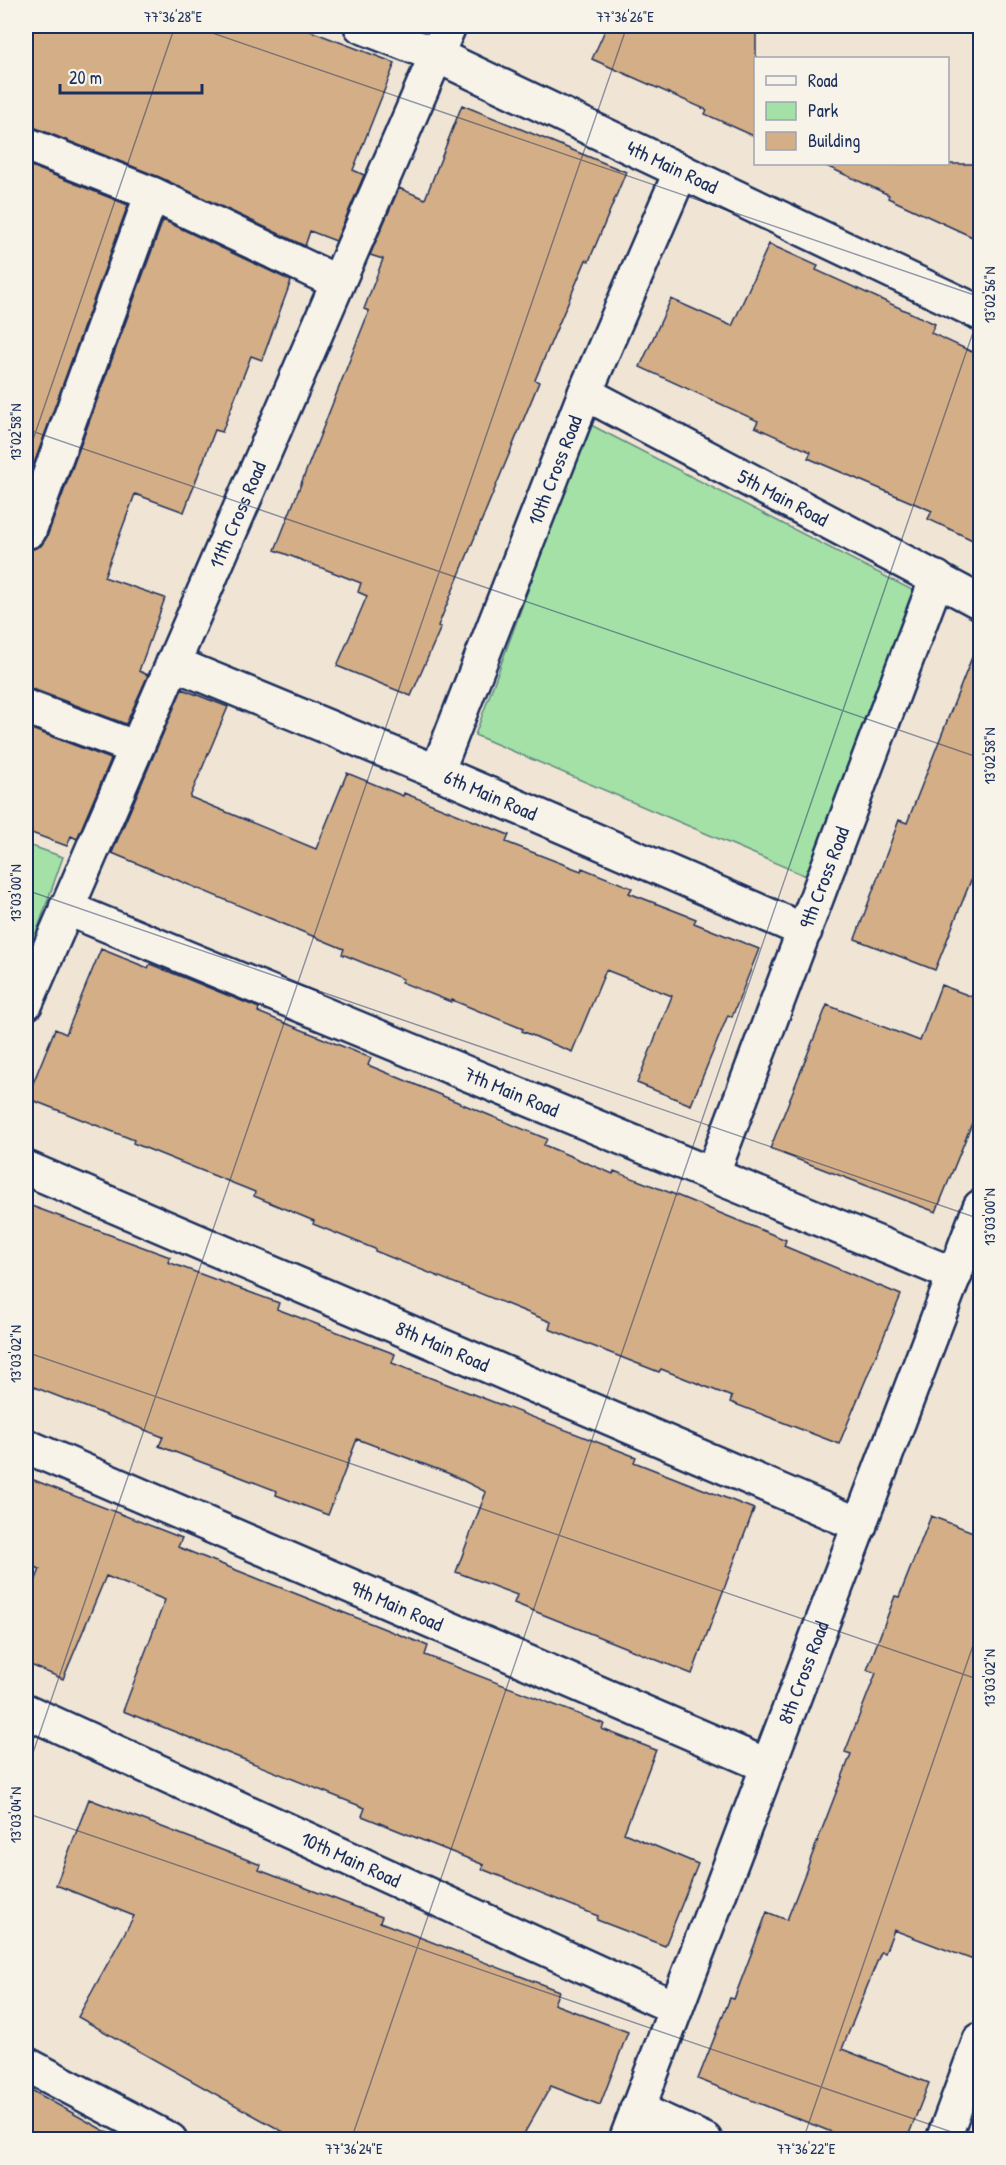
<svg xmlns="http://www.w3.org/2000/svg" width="1006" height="2165" font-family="'Patrick Hand',sans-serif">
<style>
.green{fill:#a4e1a7;stroke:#608882;stroke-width:1.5}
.building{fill:#d4ae86;stroke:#1b2f5e;stroke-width:1.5}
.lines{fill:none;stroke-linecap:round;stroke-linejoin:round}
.minor-casing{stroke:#1b2f5e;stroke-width:38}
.minor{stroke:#f7f3e8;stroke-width:33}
.ticks{fill:none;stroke:#1b2f5e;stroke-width:1.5;stroke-opacity:0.45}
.labels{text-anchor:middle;stroke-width:5;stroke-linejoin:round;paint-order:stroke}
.street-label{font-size:20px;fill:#1b2f5e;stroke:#f7f3e8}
.neatline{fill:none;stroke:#1b2f5e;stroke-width:2}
.ticks-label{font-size:15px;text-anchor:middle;fill:#1b2f5e}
</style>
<rect width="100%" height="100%" fill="#f0e5d4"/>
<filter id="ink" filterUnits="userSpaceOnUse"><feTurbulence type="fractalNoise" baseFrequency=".0167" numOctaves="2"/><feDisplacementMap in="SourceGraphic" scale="12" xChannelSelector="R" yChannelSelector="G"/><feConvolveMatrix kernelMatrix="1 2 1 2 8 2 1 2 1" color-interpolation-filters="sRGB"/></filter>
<g filter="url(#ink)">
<path class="green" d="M589,424L916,592L806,876L475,735Z
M26,844L63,857L26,962Z"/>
<path class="building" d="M26,26H297L395,63L353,170L364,175L336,241L310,231L305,246L159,177L33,127L26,126Z
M607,26H756V137L705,114L707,110L592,59Z
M462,105L626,172L589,261L586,260L535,380L539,382L438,626L441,627L411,696L337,666L367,596L358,592L361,583L275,550L369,311L364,309L383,259L370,255L399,188L425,199Z
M26,164L128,205L26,486Z
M822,164H981V241L888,198L889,195Z
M163,220L291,281L262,360L251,356L222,432L215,430L184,512L135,494L104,577L165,598L139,671L148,675L126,724L33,689H26V549H33L41,546L47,537Z
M769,244L818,266L816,270L935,324L931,333L981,356V544L928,519L932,511L808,458L811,452L755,427L758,421L640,367L671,299L732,326Z
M978,642L981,643V855L935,970L855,939L899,820L907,823Z
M182,689L228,707L190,797L316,849L347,773L403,796L404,793L509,835L506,842L581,871L582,868L632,888L629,893L696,919L694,923L759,949L732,1017L728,1015L691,1105L637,1083L672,996L606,970L572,1052L522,1031L523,1029L452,1000L451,1002L401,982L403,979L342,954L344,949L112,853Z
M26,727L111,759L77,839L71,836L67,846L26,831Z
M101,949L148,968L150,964L259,1008L258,1012L371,1058L368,1065L547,1139L544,1145L613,1174L614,1171L671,1193L786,1240L784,1246L901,1295L839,1444L730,1402L732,1397L661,1369L659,1372L549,1329L551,1322L375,1251V1249L313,1224L314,1221L254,1196L255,1192L133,1143L134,1140L27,1098L55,1029L66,1034Z
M941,985L981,1000V1101L936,1212L770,1149L827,1005L920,1041Z
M26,1204L170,1257L168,1262L279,1303L277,1309L395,1354L392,1363L636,1457L634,1462L754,1509L692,1674L514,1603L517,1595L456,1572L486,1492L450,1474L357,1439L328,1515L276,1495L277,1491L159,1446L163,1437L26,1384Z
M26,1477L182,1538L178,1547L428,1646L425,1655L604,1724L602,1729L656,1750L624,1833L698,1864L665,1946L597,1920L598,1916L482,1869L484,1865L362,1816L365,1808L123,1711L165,1600L106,1576L63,1679L26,1663V1605L40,1569L26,1564Z
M931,1516L981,1535V1963L894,1930L885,1953L881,1952L842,2049L929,2083L907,2139H849L698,2079L730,1998L734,1999L767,1912L787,1920L851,1754L845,1752L876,1673L867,1670L895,1596L899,1597Z
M89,1799L261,1865L259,1870L382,1917L380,1922L559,1991L554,2004L628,2032L600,2105L551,2086L521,2139H296L78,2017L134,1916L56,1885Z
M26,2087L119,2139H26Z"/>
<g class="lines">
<g class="minor-casing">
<g id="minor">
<path id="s1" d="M361,26L436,55L980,313"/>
<path d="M26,144L152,194L337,282"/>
<path id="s2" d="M585,393L980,602"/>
<path d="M29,531L152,194"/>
<path id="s3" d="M173,663L437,772L805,931"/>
<path d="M26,707L136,748"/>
<path id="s4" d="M437,772L585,393L681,171"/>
<path id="s5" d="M66,908L955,1275"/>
<path id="s6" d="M26,1003L449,26"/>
<path id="s7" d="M26,1168L860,1525"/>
<path id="s8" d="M712,1175L937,578"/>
<path id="s9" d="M26,1446L768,1766"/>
<path id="s10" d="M26,1711L676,2008"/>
<path d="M26,2064L170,2140"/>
<path d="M637,2109L705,2140"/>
<path id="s11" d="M626,2140L980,1207"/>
<path d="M943,2140L980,2040"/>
</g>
</g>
<use href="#minor" class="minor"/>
</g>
</g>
<path class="ticks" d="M192,26L980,297M26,429L980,758M26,460L175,26M26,890L980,1219M26,1352L980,1680M26,1773L627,26M26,1813L975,2140M351,2140L980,312M803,2140L980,1625"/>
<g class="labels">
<g class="street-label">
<text dy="7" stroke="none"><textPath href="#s1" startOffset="342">4th Main Road</textPath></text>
<text dy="7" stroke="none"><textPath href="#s4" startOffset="324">10th Cross Road</textPath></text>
<text dy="7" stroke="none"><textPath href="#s2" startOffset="224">5th Main Road</textPath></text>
<text dy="7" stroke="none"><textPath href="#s6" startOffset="532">11th Cross Road</textPath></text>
<text dy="7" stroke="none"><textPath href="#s3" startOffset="344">6th Main Road</textPath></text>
<text dy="7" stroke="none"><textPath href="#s8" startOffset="318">9th Cross Road</textPath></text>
<text dy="7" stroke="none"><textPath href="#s5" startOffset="482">7th Main Road</textPath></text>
<text dy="7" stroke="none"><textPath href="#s7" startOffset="453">8th Main Road</textPath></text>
<text dy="7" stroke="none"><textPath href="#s9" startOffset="404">9th Main Road</textPath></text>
<text dy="7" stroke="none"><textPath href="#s11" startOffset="500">8th Cross Road</textPath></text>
<text dy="7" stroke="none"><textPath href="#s10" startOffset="357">10th Main Road</textPath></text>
</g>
</g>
<rect width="1006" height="2165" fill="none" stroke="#f7f3e8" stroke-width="66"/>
<rect x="754" y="57" width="195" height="108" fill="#f7f3e8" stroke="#9fa5b1" stroke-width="1.5"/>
<rect x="766" y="76" width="30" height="9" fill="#f7f3e8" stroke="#9fa5b1" stroke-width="1.5"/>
<text x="808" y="87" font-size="18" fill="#1b2f5e">Road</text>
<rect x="766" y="102" width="30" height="18" fill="#a4e1a7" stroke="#9fa5b1" stroke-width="1.5"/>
<text x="808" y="117" font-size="18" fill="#1b2f5e">Park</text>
<rect x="766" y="132" width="30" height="18" fill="#d4ae86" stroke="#9fa5b1" stroke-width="1.5"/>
<text x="808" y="147" font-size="18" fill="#1b2f5e">Building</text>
<path d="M60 84v9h142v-9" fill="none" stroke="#1b2f5e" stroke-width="3"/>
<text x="69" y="84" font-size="18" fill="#1b2f5e" stroke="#f7f3e8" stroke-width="4.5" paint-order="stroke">20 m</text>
<rect x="33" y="33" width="940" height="2099" class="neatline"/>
<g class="ticks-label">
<text x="173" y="22">77°36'28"E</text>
<text x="625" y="22">77°36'26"E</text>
<text transform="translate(990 295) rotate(-90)" y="5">13°02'56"N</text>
<text transform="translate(16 432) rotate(-90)" y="5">13°02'58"N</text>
<text transform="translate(990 756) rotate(-90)" y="5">13°02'58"N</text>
<text transform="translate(16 893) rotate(-90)" y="5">13°03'00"N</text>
<text transform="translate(990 1217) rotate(-90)" y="5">13°03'00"N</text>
<text transform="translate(16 1354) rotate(-90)" y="5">13°03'02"N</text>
<text transform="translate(990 1678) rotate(-90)" y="5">13°03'02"N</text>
<text transform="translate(16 1815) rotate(-90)" y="5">13°03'04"N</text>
<text x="354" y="2154">77°36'24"E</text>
<text x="806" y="2154">77°36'22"E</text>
</g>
</svg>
